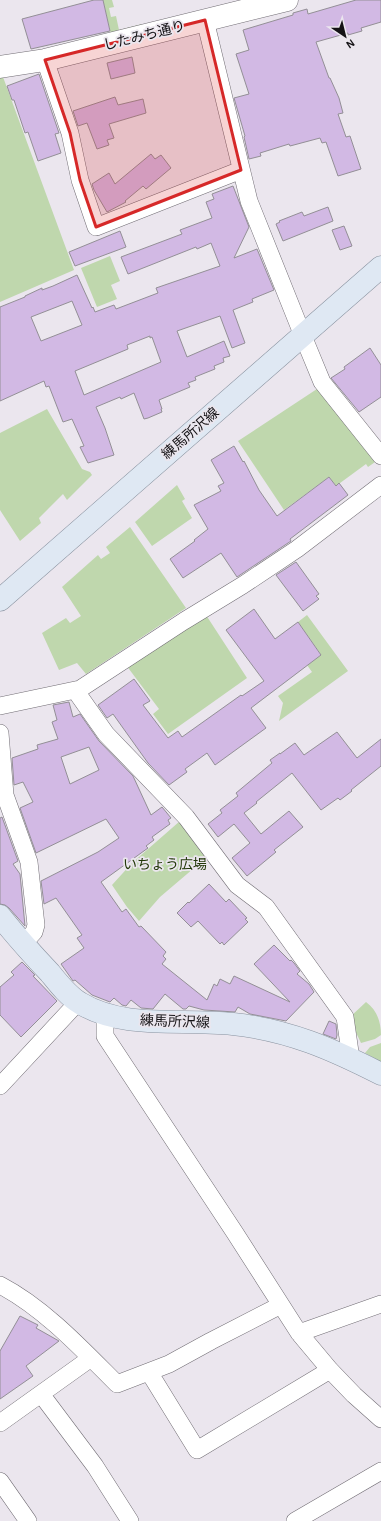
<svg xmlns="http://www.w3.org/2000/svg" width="381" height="1521" font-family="'Alegreya Sans','Noto Sans JP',sans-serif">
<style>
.green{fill:#bfd7ad}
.building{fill:#d2b9e4;stroke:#938f96;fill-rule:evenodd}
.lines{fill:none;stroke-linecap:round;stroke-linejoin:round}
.minor-casing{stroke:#716d74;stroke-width:18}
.tertiary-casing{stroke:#716d74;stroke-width:23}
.primary-casing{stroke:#8a93a0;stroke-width:23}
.minor{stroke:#fff;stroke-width:17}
.tertiary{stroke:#fff;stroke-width:22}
.primary{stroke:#dfe8f3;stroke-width:22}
.marked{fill:#d62828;fill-opacity:0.2;stroke:#d62828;stroke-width:3;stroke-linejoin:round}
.labels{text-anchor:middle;stroke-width:3.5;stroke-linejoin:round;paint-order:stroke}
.street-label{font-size:14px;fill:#141215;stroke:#ebe6ee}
.park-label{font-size:14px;fill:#223809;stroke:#ebe6ee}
</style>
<rect width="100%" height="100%" fill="#ebe6ee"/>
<path class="green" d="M103,0H112L114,7L109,8L111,17L116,16L119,30L142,24L143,27L111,35Z
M0,77H3L74,270L0,302Z
M110,256L120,281L111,285L117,299L97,307L81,268Z
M320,387L378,460L368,467L366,464L336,486L329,477L284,510L238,441Z
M47,409L82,469L90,472L92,475L67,500L63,494L39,518L41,523L20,541L0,510V433Z
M177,485L185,499L182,501L192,518L152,546L135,522Z
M130,527L186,608L86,674L77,663L59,670L42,633L66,618L70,623L81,616L62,587L98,555L101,559L110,553L106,547Z
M206,615L247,678L168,734L153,714L159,709L126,665Z
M307,615L348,671L279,721L283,703L278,696L312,672L307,665L319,656L320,653L298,622Z
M180,821L207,857L160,897L139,921L127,907L112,885L132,863Z
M366,1002C377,1010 381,1022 381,1035L375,1039L361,1043L349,1018Z
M381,1043V1062L365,1053L370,1047Z"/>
<path class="building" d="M94,0H103L110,31L31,49L22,19Z
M356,0H381V22L361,28L362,31L348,35V33L316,42L329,78H330L339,98L343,113L338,114L346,137L350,136L361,169L338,176L326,142L322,143L320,138L290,146L289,144L260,153L261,156L249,159L244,137L245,136L234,98L249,94L236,54L249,50L243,30L293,15V13L307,9L308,14Z
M132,57L135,73L111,79L107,63Z
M39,74L59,133L55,134L61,153L38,161L28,132L25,133L14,100H12L7,86Z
M115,97L118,105L143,99L146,113L109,124L114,138L107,140L109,145L97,149L87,123L78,126L73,111Z
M151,154L155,159L161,155L171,168L146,189L143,186L125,201L126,202L107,212L94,190L92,184L109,173L115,184Z
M233,186L249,227L234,258L257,249L274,290L252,299L253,302L233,310L245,343L232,348L220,316L177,331L187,357L224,341L230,356L223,358L224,362L214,366L215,369L195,377L196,380L188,383L190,387L159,400L162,409H161L162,412L148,418L144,419L134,393L121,399L120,397L96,407L105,428L114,455L88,463L80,447L84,446L72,419L63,422L49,386L46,387L44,381L0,401V307L25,297V296L42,288V290L53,286L77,275L92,308L93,307L95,312L114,305L116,309L158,293L156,288L220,266L211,243L197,249L196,247L128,274L121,257L182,234L180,230L212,218L206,202L214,199L212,194ZM72,301L82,325L41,341L31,317ZM150,336V338L152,337L161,362L84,395L75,371L128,349L127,345Z
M328,207L333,221L283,241L276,224L280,222L279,221L302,212L304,216Z
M344,226L352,246L340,250L332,230Z
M120,231L126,247L75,266L69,252Z
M370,348L381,365V397L359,412L331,378L345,369L344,367Z
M234,446L243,462L244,461L259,490L277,516L329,477L336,486L339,483L348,495L290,539L291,541L237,577L221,553L183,578L170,559L195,541L194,540L208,529L194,505L221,491L218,486L224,483L211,460Z
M296,562L319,594L316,596L319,599L303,611L276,575Z
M254,609L275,639L298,622L321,655L251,708L266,728L215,765L207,753L185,769L187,772L169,785L148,763L113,714L107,718L98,705L134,679L150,701L143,705L168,738L178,731L182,737L241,695L242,696L264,681L226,630Z
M69,702L73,717L80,714L99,741L133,776L151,815L162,807L171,818L168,820L170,824L152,837L154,840L146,846L148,848L101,882L122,912L126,909L139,927L141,926L166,952L163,956L166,959L162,964L207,1000L214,984L217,986L220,979L230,984L234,976L290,1002L254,964L274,945L290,961L291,960L294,963L300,971L297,974L309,984L314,992L286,1021L250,1014L238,1007L235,1012L204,1010L189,1006L186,1009H183L165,994L153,1009L141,1008L131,1000L126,1006L122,1005L114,998L110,1002L92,995L75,980L73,981L61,964L84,948L77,938L82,935L56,898L44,904L41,881L98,852L119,838L106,819L36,853L20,808L33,802L23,782L14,785L12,758L38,749L37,745L58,739L52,722L57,720L53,705ZM89,747L99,770L70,784L61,757Z
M337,732L357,758L381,739V766L351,790L352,791L340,800L338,798L321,810L292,773L256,802L257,803L244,813L261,834L289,811L303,827L274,850L276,852L247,876L232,858L250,843L234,824L218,837L208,824L222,813L220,810L238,796L236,793L272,763L270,760L280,753V754L295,743L304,755Z
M2,817L18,861L13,864L20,874L25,926L9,908L5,905L0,904V818Z
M209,884L226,902L229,899L247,918L245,919L248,922L224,945L222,942L220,944L198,921L191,927L177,913L188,902L189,903Z
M22,962L35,975L33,976L57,1001L21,1037L0,1015V987L14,975L11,972Z
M329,1021L336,1024L337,1035L336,1039L323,1034Z
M20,1316L38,1325L36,1328L59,1341L26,1366L33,1376L0,1399V1351Z"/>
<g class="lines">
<g class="minor-casing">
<path id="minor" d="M205,20L249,201L303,336L322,382L381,456
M45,60L70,133L80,180L96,227L241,170
M75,690L106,734L186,817L237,885L266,907L345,1017L351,1059
M0,706L80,689L184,621L243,585L297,549L381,485
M0,733L5,795L29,862L36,925L34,932L23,944
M105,1015V1036L235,1233L299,1333L330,1370L354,1395L381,1419
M0,1086L78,1002
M0,1285C44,1308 82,1349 117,1384L169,1364L211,1341L281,1305
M299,1333L381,1304
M149,1372L197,1450L330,1370
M41,1394L95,1466L130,1521
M0,1423L91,1358
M0,1481L28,1521
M295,1521L381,1471"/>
</g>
<g class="tertiary-casing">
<path id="tertiary" d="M0,67L45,60L287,0"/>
</g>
<g class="primary-casing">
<path id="primary" d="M0,600L381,267
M0,916C16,936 33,955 50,973C59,984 68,996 80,1003C124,1030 183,1018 233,1024C289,1030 332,1049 381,1074"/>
</g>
<use href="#minor" class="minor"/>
<use href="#tertiary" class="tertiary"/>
<use href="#primary" class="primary"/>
</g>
<path class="marked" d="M205,20L241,170L96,227L80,180L70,133L45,60Z"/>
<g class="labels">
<g class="street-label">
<text transform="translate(144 35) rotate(-14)" y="5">したみち通り</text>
<text transform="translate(190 433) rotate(-41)" y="5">練馬所沢線</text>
<text transform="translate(175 1021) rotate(2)" y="5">練馬所沢線</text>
</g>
<g class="park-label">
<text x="165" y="869">いちょう広場</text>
</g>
</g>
<g transform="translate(345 36) rotate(145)" stroke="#ebe6ee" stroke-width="3" paint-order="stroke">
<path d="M0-3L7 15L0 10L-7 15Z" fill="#141215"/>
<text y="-6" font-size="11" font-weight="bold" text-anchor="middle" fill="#141215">N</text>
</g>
</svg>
